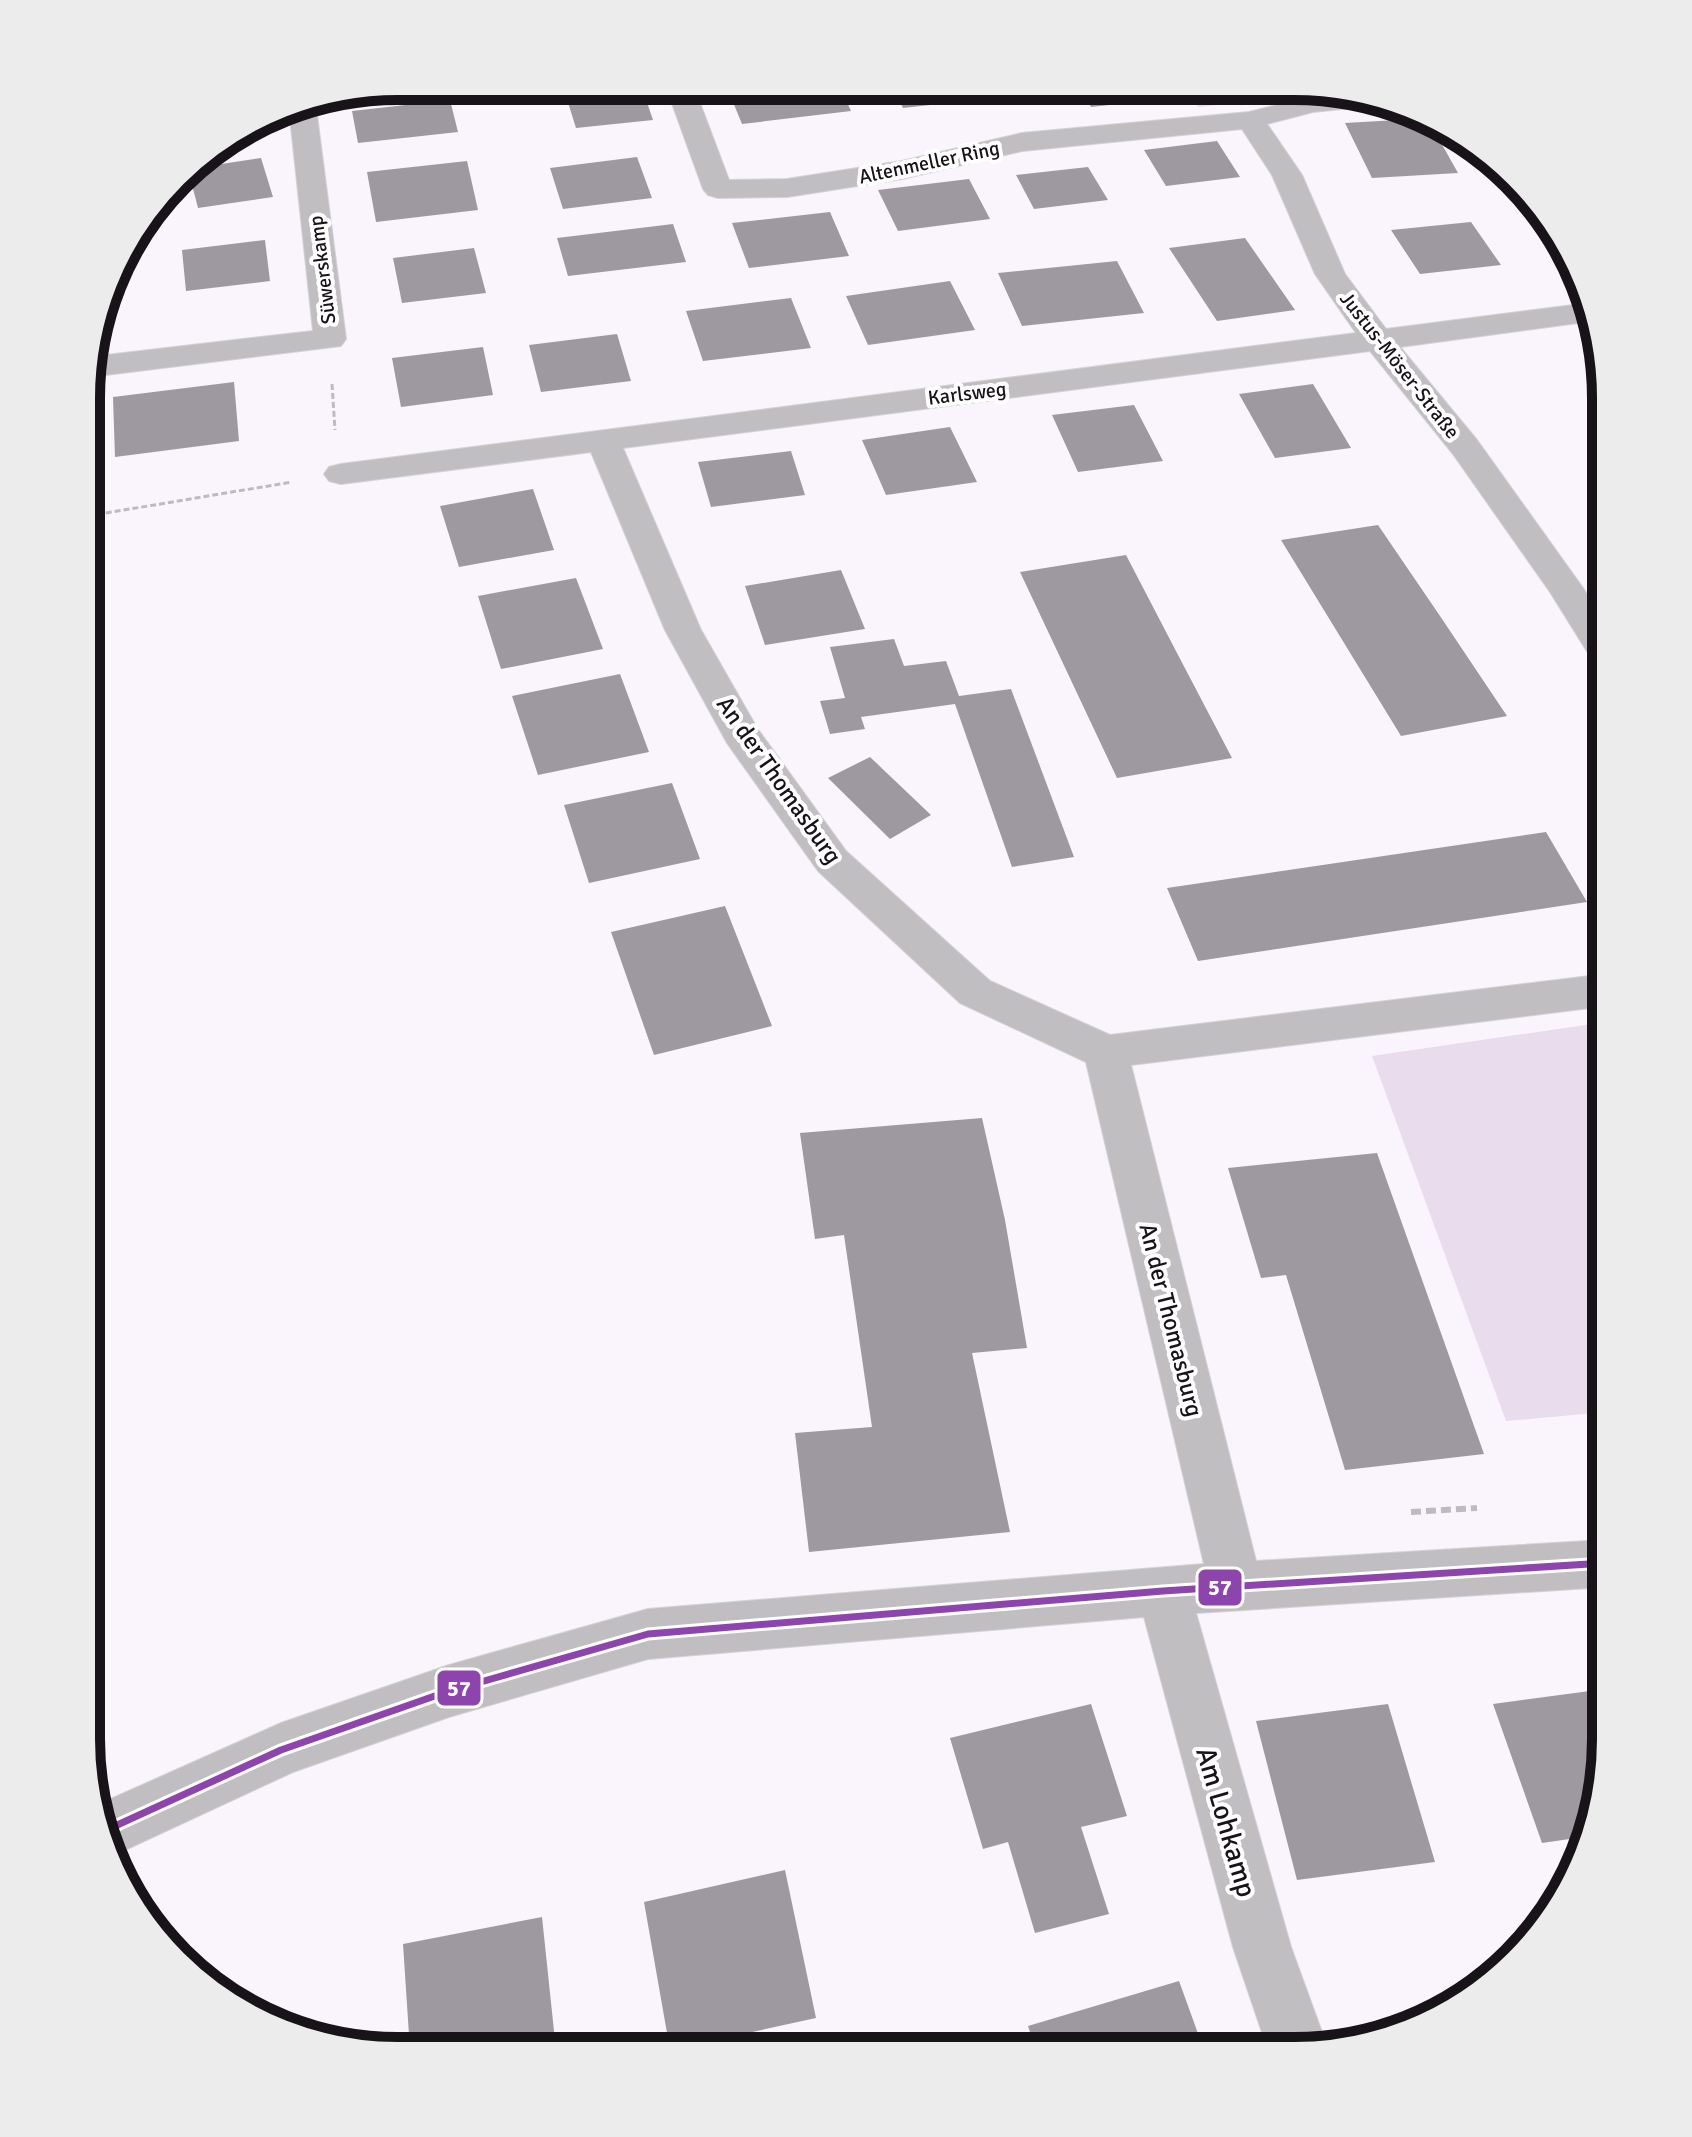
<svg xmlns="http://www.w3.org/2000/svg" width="1692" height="2137" font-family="Signika,sans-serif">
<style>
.green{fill:#e9dced}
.building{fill:#9e98a0}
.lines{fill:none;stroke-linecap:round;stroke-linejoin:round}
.minor-casing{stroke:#d5d1d7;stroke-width:2}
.path-far1{stroke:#bebabf;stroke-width:3;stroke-dasharray:6 3;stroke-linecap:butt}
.path{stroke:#bebabf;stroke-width:6;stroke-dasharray:10 5;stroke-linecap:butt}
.minor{fill:#c1bec2;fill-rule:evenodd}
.bus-1-casing{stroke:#fff;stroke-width:13}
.bus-1{stroke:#8e44ad;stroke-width:7}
.labels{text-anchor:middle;stroke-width:8;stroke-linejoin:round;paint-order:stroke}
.far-street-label{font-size:20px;fill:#181319;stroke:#fff}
.street-label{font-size:24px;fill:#181319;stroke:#fff}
.near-street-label{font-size:28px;fill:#181319;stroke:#fff}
.rim{fill:none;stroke:#181319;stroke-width:10}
.line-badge{stroke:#fff;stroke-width:3}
.badge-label{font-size:22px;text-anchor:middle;font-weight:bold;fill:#fff}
</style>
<rect width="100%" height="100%" fill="#faf4fc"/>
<path class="green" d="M1187,88L1289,89L1293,97L1198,107Z
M1606,1022V1412L1506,1421L1372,1056Z"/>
<path class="building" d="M751,87H840L851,111L742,124L728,90Z
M893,87L988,88L993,98L903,108Z
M642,88L653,120L576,128L566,96Z
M1080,88H1139L1147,101L1091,107Z
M450,100L458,132L358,143L352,111Z
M1415,119L1431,125L1458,173L1372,178L1345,123Z
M1217,141L1240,177L1166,186L1144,150Z
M637,157L652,198L563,209L550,168Z
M261,158L273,197L198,208L188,169Z
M467,161L478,210L376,222L367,172Z
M1088,167L1108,200L1034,209L1016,175Z
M969,179L990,219L898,231L878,190Z
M830,212L849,256L749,268L732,223Z
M1471,222L1501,265L1420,274L1391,230Z
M673,224L686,262L568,276L557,238Z
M1245,238L1295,310L1217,321L1169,248Z
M265,240L270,281L186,291L182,250Z
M474,248L486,293L402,303L393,258Z
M1117,261L1144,313L1022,326L998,273Z
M950,281L975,330L868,345L846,296Z
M791,298L811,348L703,361L686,311Z
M617,334L631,381L541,392L529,345Z
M483,347L493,395L401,407L392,358Z
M234,382L239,441L115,457L113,397Z
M1313,384L1351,448L1275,458L1239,394Z
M1134,405L1163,461L1078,472L1052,415Z
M950,427L977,482L886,495L862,440Z
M791,451L805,495L711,507L698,462Z
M533,489L554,550L459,567L440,506Z
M1378,525L1440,616L1507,716L1401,736L1281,540Z
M1126,555L1177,653L1232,758L1117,778L1020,572Z
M841,570L865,629L765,645L745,586Z
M576,578L603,649L501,669L478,596Z
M894,639L904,666L946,661L959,696L1011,689L1074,857L1012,867L955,704L861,717L865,729L830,734L820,701L845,698L830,647Z
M620,674L649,752L538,775L512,696Z
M870,757L931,815L890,839L828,778Z
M672,783L700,859L589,883L564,805Z
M1546,832L1587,902L1198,961L1167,888Z
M725,906L772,1026L654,1055L611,932Z
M982,1118L1005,1220L1027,1348L972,1353L1010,1532L809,1552L795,1433L872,1427L844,1235L815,1239L800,1133Z
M1377,1153L1484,1454L1345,1470L1286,1275L1261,1278L1228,1168Z
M1605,1689V1759L1590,1836L1542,1843L1493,1704Z
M1091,1704L1127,1816L1081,1827L1109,1914L1035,1933L1008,1842L983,1849L950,1738Z
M1388,1704L1435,1862L1297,1880L1256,1721Z
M785,1870L816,2018L670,2050L644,1902Z
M542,1917L556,2050H410L403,1944Z
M1179,1981L1204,2050H1036L1028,2026Z"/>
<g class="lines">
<g class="minor-casing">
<path id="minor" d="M666,87H694L729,180L787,179L902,161L1022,133L1249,112L1312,96L1344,92L1372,103L1361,107L1313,112L1267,124L1302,175L1345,274L1386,329L1589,303L1595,318L1593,321L1400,347L1477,440L1583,588L1606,624V665L1593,661L1550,592L1453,454L1370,351L623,448L701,630L757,728L846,851L990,981L1110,1035L1606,974V1006L1131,1065L1256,1561L1605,1540V1587L1196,1613L1291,1947L1327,2046L1314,2050H1268L1233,1947L1144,1617L648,1659L449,1717L293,1772L112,1856L97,1819L95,1806L281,1723L449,1665L648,1609L1204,1564L1086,1062L960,1003L818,871L727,743L665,630L591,452L341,484L329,481L324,474L329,467L341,464L1356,333L1315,274L1272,175L1242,129L1022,151L902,179L787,197L718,198L708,195L703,189Z
M315,100L346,339L341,346L89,377V357L313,331L289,108Z"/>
</g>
<path class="path-far1" d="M332,384L335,430
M88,516L292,482"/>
<path class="path" d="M1411,1512L1477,1508"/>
<use href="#minor" class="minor"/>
<g class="bus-1-casing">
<path id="bus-1" d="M102,1832L281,1750L449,1691L648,1634L1163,1591L1605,1563"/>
</g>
<use href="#bus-1" class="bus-1"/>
</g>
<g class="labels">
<g class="far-street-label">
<text transform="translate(929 162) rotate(-12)" y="7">Altenmeller Ring</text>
<text transform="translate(322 270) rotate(-97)" y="7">Süwerskamp</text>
<text transform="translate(1400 365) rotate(52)" y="7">Justus-Möser-Straße</text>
<text transform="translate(967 393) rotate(-7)" y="7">Karlsweg</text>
</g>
<g class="street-label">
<text transform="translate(779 780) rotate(55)" y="8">An der Thomasburg</text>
<text transform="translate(1171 1320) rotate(76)" y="8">An der Thomasburg</text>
</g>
<g class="near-street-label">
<text transform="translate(1227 1822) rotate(74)" y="10">Am Lohkamp</text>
</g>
</g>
<path d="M0 0H1692V2137H0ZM398 100H1294A298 298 0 0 1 1592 398V1739A298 298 0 0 1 1294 2037H398A298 298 0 0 1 100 1739V398A298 298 0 0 1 398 100Z" fill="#edeced" fill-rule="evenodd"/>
<path class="rim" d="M398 100H1294A298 298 0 0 1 1592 398V1739A298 298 0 0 1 1294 2037H398A298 298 0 0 1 100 1739V398A298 298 0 0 1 398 100Z"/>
<g class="line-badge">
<rect x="1197" y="1568" width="46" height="39" rx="8" fill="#8e44ad"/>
<rect x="436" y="1669" width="46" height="38" rx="8" fill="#8e44ad"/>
</g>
<g class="badge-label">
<text x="1220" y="1595">57</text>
<text x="459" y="1696">57</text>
</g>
</svg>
